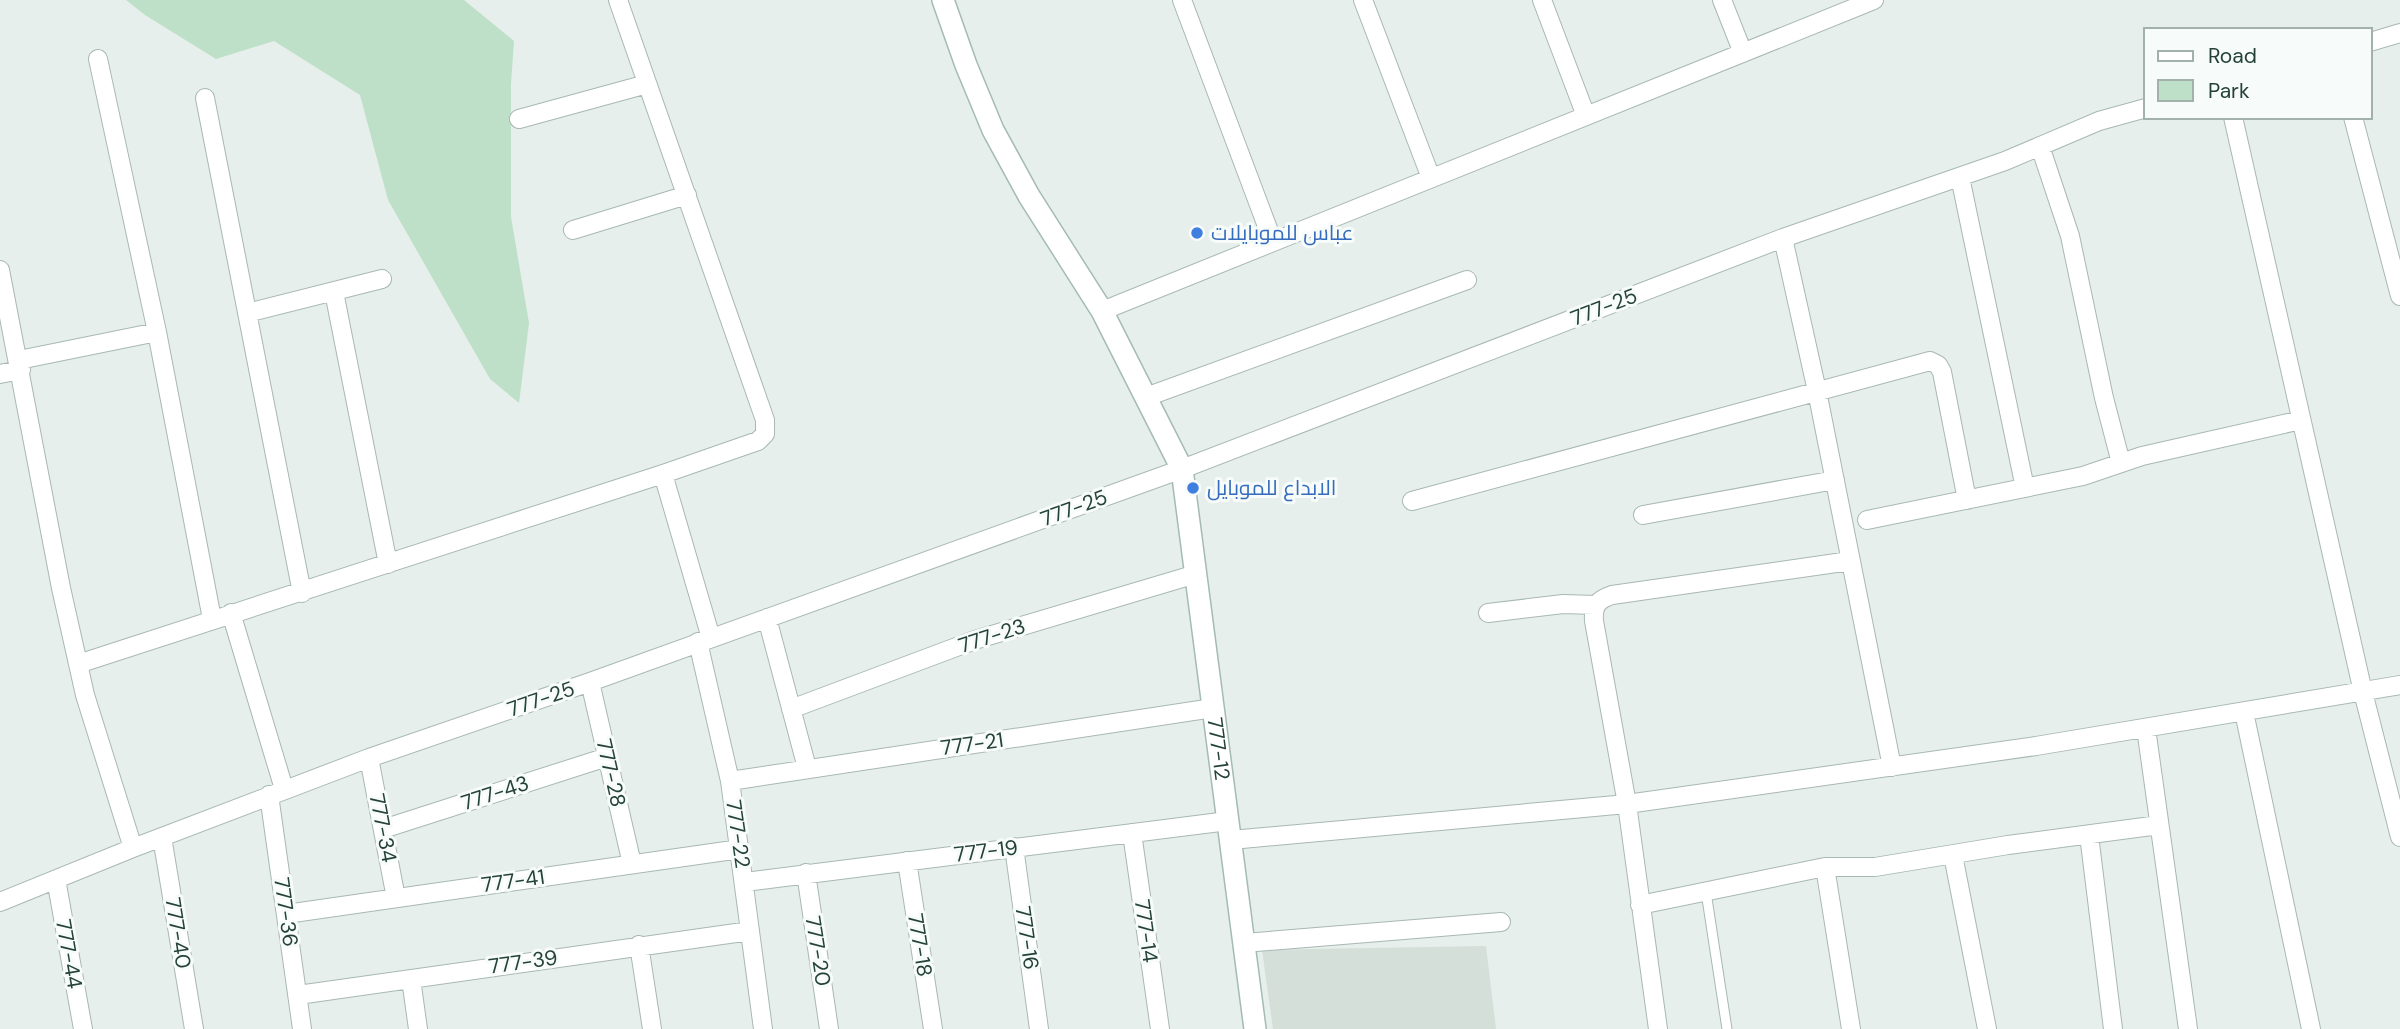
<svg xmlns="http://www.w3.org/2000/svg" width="2400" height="1029" font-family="'DM Sans',Cairo,sans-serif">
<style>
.built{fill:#d4dfda}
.green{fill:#bfe0c8}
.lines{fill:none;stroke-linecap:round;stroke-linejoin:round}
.lane-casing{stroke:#a8b8b2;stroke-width:11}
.street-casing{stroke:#a8b8b2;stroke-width:20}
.secondary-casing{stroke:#a4bbb3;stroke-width:24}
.lane{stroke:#fff;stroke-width:9}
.street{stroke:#fff;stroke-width:18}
.secondary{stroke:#fff;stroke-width:21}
.shop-dot{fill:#3f7fe0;stroke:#f7fbf9;stroke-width:2.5}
.labels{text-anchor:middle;stroke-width:6;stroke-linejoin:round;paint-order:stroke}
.shop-label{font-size:21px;fill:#366cbe;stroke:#f7fbf9;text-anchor:start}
.street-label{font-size:21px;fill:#24423a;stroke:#f7fbf9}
</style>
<rect width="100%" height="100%" fill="#e6efeb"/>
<path class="built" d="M1486,946L1496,1029H1273L1262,950Z"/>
<path class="green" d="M126,0H464L514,41L511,84V217L529,323L519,403L490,379L388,200L360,95L274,41L216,59L145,15Z"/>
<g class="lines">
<g class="lane-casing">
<path id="lane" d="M1706,892L1727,1029"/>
</g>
<g class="street-casing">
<path id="street" d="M1182,0L1273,242
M1363,0L1431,178
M1542,0L1586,116
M1722,0L1743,53
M2370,42L2400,33
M98,59L157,332L212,619
M205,98L302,593
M2233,117L2363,692L2400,837
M2353,117L2400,296
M519,119L647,84
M2040,146L2070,236L2104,398L2121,463
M1960,177L2025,488
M573,230L687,195
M1783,238L1817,391L1892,767
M0,270L61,588L85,695L133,848
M334,292L388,564
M1102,311L1874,0
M247,313L382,279
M19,360L157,332
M0,374L21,370
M1146,397L1467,280
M663,474L711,638
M1412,501L1930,361L1938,365L1942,372L1967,500
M1643,515L1835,480
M1867,520L2083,476L2142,456L2301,420
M231,613L284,789
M1488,613L1563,604L1595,605
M767,618L807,768
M698,642L730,781L763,1029
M78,664L663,474L758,441L765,434V420L618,0
M590,682L632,864
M791,709L975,640L1196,574
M2244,712L2311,1029
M2146,728L2188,1029
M369,758L396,898
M730,781L1213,708
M269,795L302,1029
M383,829L607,757
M1132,833L1160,1029
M2089,835L2113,1029
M162,837L194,1029
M1231,840L1627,804L2036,746L2400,685
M1014,847L1039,1029
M1953,855L1987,1029
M907,861L933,1029
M1825,867L1851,1029
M806,873L829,1029
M56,879L83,1029
M745,882L1228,821
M0,902L133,848L369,758L590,682L1182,469L1783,238L2005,161L2099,121L2146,108
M1640,905L1825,867H1875L2008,845L2159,825
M286,914L740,849
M1244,943L1501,922
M639,945L652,1029
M411,979L418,1029
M298,995L750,931
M1658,1029L1627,804L1594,621C1593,606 1597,600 1612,595L1850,561"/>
</g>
<g class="secondary-casing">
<g id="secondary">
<path id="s1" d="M943,0L966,65L993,130L1029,196L1102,311L1182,469L1255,1029"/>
</g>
</g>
<use href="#lane" class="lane"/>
<use href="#street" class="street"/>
<use href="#secondary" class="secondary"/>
</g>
<g class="shop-dot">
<circle cx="1197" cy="233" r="7"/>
<circle cx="1193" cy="488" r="7"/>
</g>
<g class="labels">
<g class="shop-label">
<text x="1211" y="240">عباس للموبايلات</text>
<text x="1207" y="495">الابداع للموبايل</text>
</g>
<g class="street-label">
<text transform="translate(1604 307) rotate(-21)" y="7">777-25</text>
<text transform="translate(1074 508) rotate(-20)" y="7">777-25</text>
<text transform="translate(992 636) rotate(-18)" y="7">777-23</text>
<text transform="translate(541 699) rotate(-19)" y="7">777-25</text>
<text transform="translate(972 744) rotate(-8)" y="7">777-21</text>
<text dy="7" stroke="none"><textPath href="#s1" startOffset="810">777-12</textPath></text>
<text transform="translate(611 773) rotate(77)" y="7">777-28</text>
<text transform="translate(495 793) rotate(-18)" y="7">777-43</text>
<text transform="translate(383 828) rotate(79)" y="7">777-34</text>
<text transform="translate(738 834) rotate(82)" y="7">777-22</text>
<text transform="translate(986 851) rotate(-7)" y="7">777-19</text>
<text transform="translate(513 881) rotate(-8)" y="7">777-41</text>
<text transform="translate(286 912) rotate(82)" y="7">777-36</text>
<text transform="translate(1146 931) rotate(82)" y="7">777-14</text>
<text transform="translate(178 933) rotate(81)" y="7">777-40</text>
<text transform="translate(1027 938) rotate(82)" y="7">777-16</text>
<text transform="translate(920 945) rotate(81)" y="7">777-18</text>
<text transform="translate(818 951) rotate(81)" y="7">777-20</text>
<text transform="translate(69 954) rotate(80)" y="7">777-44</text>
<text transform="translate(523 962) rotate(-8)" y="7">777-39</text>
</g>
</g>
<rect x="2144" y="28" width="228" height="91" fill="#f7fbf9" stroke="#a3b1ad" stroke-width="2"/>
<rect x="2158" y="51" width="35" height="10" fill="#ffffff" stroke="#a3b1ad" stroke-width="2"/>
<text x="2208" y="63" font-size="21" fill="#24423a">Road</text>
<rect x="2158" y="80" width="35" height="21" fill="#bfe0c8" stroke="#a3b1ad" stroke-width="2"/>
<text x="2208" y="98" font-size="21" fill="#24423a">Park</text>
</svg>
